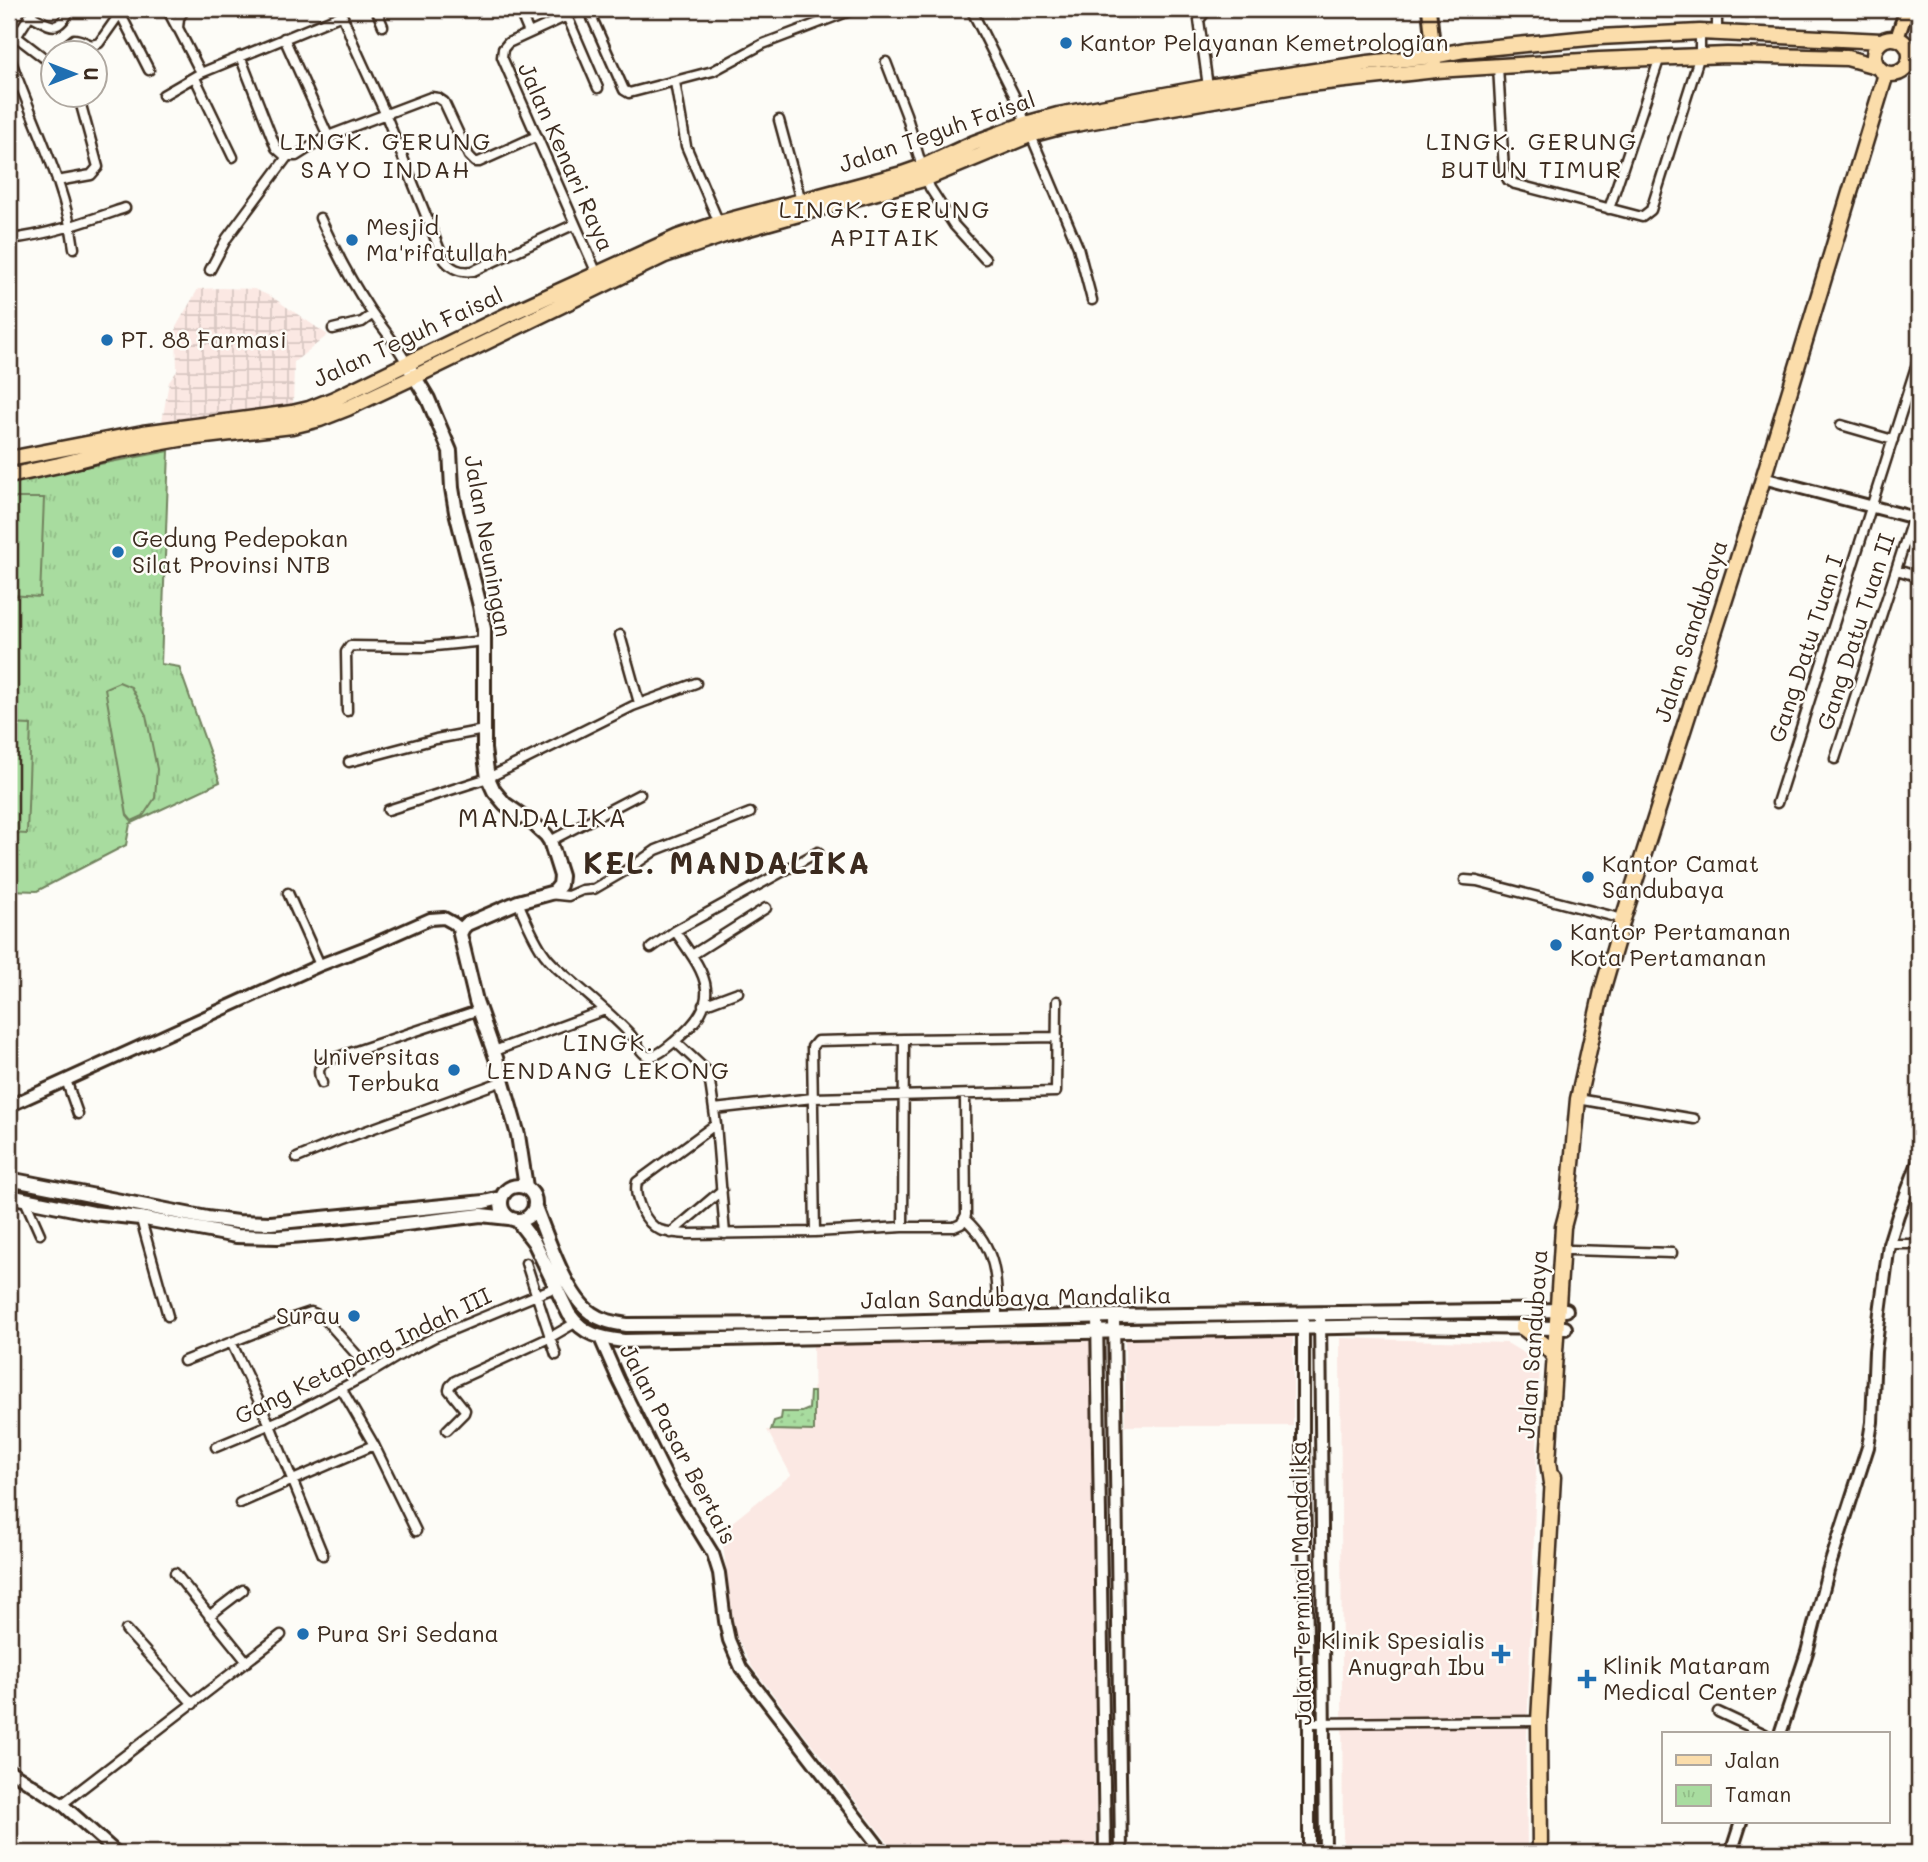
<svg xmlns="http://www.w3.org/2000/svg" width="1928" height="1862" font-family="Mali,sans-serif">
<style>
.built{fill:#fbe8e3}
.industrial{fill:url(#industrial-grid)}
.grass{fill:url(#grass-dots);stroke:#72835e;stroke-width:2}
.park{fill:url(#park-tufts);stroke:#72835e;stroke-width:2}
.pitch{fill:#a8dc9f;stroke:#72835e;stroke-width:2}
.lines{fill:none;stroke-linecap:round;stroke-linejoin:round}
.minor-casing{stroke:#3b2a1e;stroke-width:13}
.tertiary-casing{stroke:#3b2a1e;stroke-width:16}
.secondary-casing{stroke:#3b2a1e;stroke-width:18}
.primary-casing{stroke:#3b2a1e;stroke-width:18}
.trunk-casing{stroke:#3b2a1e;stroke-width:19}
.minor{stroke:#fdfcf7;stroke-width:8}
.tertiary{stroke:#fdfcf7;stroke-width:10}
.secondary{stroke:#fdfcf7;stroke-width:12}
.primary{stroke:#fbddab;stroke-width:12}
.trunk{stroke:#fbddab;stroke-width:14}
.poi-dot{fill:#1f6fb2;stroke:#fdfcf7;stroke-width:2.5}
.labels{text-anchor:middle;stroke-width:5;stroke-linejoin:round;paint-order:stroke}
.poi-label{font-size:23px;fill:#3b2a1e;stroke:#fdfcf7;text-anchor:start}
.street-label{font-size:23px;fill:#3b2a1e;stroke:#fdfcf7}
.neighbourhood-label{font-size:24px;letter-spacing:2px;fill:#3b2a1e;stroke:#fdfcf7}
.quarter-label{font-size:26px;letter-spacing:2px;fill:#3b2a1e;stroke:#fdfcf7}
.district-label{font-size:30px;font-weight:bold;letter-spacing:2px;fill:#3b2a1e;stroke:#fdfcf7}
</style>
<defs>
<pattern id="industrial-grid" width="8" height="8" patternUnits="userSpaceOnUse" patternTransform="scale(1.75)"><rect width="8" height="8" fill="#fbe8e3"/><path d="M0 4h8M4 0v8" fill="none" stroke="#d8c7c2"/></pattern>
<pattern id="grass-dots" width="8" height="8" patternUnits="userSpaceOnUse" patternTransform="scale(1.75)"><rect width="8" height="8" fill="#a8dc9f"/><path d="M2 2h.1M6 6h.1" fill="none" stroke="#92bd88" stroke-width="1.8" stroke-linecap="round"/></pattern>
<pattern id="park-tufts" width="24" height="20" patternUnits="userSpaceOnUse" patternTransform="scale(1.75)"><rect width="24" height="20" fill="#a8dc9f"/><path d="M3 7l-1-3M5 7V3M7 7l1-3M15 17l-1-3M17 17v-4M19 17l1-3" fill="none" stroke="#92bd88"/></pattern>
</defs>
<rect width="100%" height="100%" fill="#fdfcf7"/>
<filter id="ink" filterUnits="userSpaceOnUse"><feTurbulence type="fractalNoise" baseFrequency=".0143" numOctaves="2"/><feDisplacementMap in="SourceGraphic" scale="14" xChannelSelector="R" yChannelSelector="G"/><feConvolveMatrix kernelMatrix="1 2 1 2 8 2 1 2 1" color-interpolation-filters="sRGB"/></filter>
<g filter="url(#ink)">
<path class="built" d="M1125,1337H1293V1426H1125Z
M1340,1338L1507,1343L1540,1363L1526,1759L1527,1853H1343Z
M1092,1341L1096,1853H896L752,1667L735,1633L721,1531L791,1475L767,1430H814L813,1345Z"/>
<path class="industrial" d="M222,288L254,289L272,297L328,335L294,362L293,411L161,427L169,382L177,371L176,327L198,289Z"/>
<path class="grass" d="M810,1392H814V1431L771,1430L774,1421L781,1419L782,1412H802L809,1409Z"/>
<path class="park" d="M169,451L161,664L179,667L220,782L130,824L126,845L37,891L9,890V481Z"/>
<path class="pitch" d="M9,498H44L40,597L9,595Z
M119,682L131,687L146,715L157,769L155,798L143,816L132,821L127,815L105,688Z
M9,724L31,725L27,834L9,833Z"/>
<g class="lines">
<g class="minor-casing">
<path id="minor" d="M167,9L177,28
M185,9L179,18L178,28L201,73
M340,9L354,45L385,113L443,258C451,269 460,273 473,271L575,224
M376,9L383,26
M519,9L529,33
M564,9L598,88
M582,9L508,43L503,49L502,57L598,276
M588,9L624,90L629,93L713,71L763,44L855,9
M971,9L1014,95L1078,247L1092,300
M1717,9V33
M120,13L149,70
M30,15C53,27 56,34 71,9
M9,31L52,64
M284,38L328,136
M9,40L16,37L34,9
M58,52L74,39C84,39 88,48 99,43L123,9
M9,55C30,116 66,184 74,248
M240,56L276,148L285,156H296L328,136L431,97L438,98L444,102L469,156L475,162H479L537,136
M886,62L906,114L922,167L930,188L954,225L985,259
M1498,66L1504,171L1508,180L1515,184L1642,217L1651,210L1700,55V32
M195,78L233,157
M675,82L686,146L719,223
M1208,87L1199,20L1205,12L1211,9
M9,90L20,86
M163,95L201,73L342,15
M779,120L801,201
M57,181L91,175L98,167L78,94
M1609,209L1660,57
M320,218C335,251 351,281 370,310C382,328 397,344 407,364
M9,239C49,235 87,221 125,208
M210,270L227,238L287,157
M333,329L362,322L373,314
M1841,425L1893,440
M1897,570L1919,577
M620,635L639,703
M347,711L346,652L350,646L425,647L485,641
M1835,759L1913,517
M349,762L436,739L484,730
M1777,803L1919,357
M388,810L488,778L633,706L696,683
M550,841L640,794
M1465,880L1477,881L1623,919
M288,893L320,965
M549,894L568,896L582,890L594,889L630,868L656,850L750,813
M518,902C526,920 533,939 545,955C552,965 563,973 572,981C591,998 611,1014 628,1032C635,1038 640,1054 648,1056C656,1058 669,1046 675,1041C726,999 706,975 675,931
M651,948L675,931L818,852
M692,955L766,908
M703,1005L738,992
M679,1045L707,1071L710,1082L716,1124L725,1234
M494,1051L605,1010
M66,1080L78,1114
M322,1083C318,1073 317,1067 326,1061L479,1010
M1578,1099L1694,1119
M714,1109L813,1098L1056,1092L1057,1001
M716,1124L637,1182C633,1197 645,1224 660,1230C669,1233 678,1233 688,1234L815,1232L903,1227H954L961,1224L966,1215L965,1095
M297,1158L338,1141L503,1081
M24,1198L40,1234
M140,1216L168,1316
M965,1219C997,1248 997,1278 997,1319
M903,1227L904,1039L1057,1037
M815,1232L812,1047L817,1041L904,1039
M671,1233L722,1190
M1889,1244H1919
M1570,1250L1672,1253
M526,1263L556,1355
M231,1342L270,1425L323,1555
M184,1361L287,1320L311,1312L323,1317L372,1372
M341,1388L374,1445L416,1531
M447,1430L464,1413L465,1410L449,1390L450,1386L455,1381L551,1337L575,1323
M216,1447L285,1418L372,1372L400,1355L435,1337L556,1287
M240,1503L374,1445
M175,1573L247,1662
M209,1616L243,1590
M126,1630L193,1704
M1718,1712L1765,1734
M1309,1723L1539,1721
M62,1804L281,1635"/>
</g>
<g class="tertiary-casing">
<path id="tertiary" d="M1763,478L1919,519
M9,1106L320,965L369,946L430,919L444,918L453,923L462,930
M1303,1313V1444L1309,1730V1853
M1320,1313L1325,1853
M1097,1316L1105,1853
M1114,1316L1121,1853
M600,1338L618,1379L670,1484L713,1554L719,1573L725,1621L729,1640L741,1668L884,1853
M1780,1734L1807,1652L1828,1571L1868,1447L1872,1422L1875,1351L1889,1244L1898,1215L1919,1160
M9,1770L62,1804L117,1853
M1731,1853L1741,1822"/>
</g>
<g class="secondary-casing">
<path id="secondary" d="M407,364L428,399L450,451L452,488L456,512L480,606L484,629V749L488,778L494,791L505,804L534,824L546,835L550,841L561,876L560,885L554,892L518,902L467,924L463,928L460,934L476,1001L496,1058L518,1135L526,1187
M9,1179L207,1218L237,1222L271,1223L484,1202L501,1198
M501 1203a17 17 0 1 1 34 0a17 17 0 1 1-34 0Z
M9,1196L93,1213L140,1218L236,1236L278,1237L330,1233L481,1215L509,1218
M535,1207C547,1236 566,1296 591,1313C602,1321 614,1323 627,1325L814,1324L1114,1316L1566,1310
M517,1220L534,1242L569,1314C584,1335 600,1338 624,1341L1388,1326L1565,1328"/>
</g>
<g class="primary-casing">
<path id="primary" d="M1429,9L1435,64
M1897,38L1907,9"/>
</g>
<g class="trunk-casing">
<path id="trunk" d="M1874 56a18 18 0 1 1 36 0a18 18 0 1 1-36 0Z
M9,459L143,433L292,413L309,409L334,399L507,315L678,237L719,223L902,174L922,167L974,143L1025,124L1058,115L1208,87L1368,63L1434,56L1465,50L1599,37L1700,32L1882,41
M9,476L59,465L113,451L180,439L292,426L320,419L348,408L416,376L665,255L724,235L927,178L1030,135L1064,126L1300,85L1436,70L1599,60L1727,55L1847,58L1876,66
M1522,1327L1545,1345L1555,1358
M1551,1483L1548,1462L1563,1227L1568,1208L1578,1099L1602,991L1623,919L1756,502L1886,74
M1540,1853L1539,1721L1553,1477"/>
</g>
<use href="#minor" class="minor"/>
<use href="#tertiary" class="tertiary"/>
<use href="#secondary" class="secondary"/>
<use href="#primary" class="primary"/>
<use href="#trunk" class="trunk"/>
</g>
</g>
<g class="poi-dot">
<circle cx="1066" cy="43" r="7"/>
<circle cx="352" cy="240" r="7"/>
<circle cx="107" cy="340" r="7"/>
<circle cx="118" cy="552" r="7"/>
<circle cx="1588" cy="877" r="7"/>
<circle cx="1556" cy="945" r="7"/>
<circle cx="454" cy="1070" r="7"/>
<circle cx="354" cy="1316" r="7"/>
<circle cx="303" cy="1634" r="7"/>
<path d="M1497.5 1643.5h7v7h7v7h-7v7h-7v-7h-7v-7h7z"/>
<path d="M1583.5 1668.5h7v7h7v7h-7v7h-7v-7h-7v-7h7z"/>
</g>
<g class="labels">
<g class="poi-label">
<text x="1080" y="51">Kantor Pelayanan Kemetrologian</text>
<text x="366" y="235">Mesjid<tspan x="366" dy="26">Ma'rifatullah</tspan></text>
<text x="121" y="348">PT. 88 Farmasi</text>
<text x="132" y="547">Gedung Pedepokan<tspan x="132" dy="26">Silat Provinsi NTB</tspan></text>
<text x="1602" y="872">Kantor Camat<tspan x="1602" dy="26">Sandubaya</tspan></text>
<text x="1570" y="940">Kantor Pertamanan<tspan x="1570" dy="26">Kota Pertamanan</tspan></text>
<text x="440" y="1065" text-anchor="end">Universitas<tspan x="440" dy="26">Terbuka</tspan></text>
<text x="340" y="1324" text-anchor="end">Surau</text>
<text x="317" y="1642">Pura Sri Sedana</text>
<text x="1485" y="1649" text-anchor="end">Klinik Spesialis<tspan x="1485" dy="26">Anugrah Ibu</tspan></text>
<text x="1603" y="1674">Klinik Mataram<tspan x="1603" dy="26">Medical Center</tspan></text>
</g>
<g class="street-label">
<text transform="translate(937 132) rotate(-19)" y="8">Jalan Teguh Faisal</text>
<text transform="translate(566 157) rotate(66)" y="8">Jalan Kenari Raya</text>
<text transform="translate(408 337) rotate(-25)" y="8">Jalan Teguh Faisal</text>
<text transform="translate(488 546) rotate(80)" y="8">Jalan Neuningan</text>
<text transform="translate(1691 631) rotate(-72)" y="8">Jalan Sandubaya</text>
<text transform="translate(1856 632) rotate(-72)" y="8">Gang Datu Tuan II</text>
<text transform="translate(1806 649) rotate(-72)" y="8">Gang Datu Tuan I</text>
<text transform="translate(1016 1298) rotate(-1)" y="8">Jalan Sandubaya Mandalika</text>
<text transform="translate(1533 1344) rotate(-86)" y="8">Jalan Sandubaya</text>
<text transform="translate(363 1356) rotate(-26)" y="8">Gang Ketapang Indah III</text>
<text transform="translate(678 1444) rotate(62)" y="8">Jalan Pasar Bertais</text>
<text transform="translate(1301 1583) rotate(-91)" y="8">Jalan Terminal Mandalika</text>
</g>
<g class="neighbourhood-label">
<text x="386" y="150">LINGK. GERUNG<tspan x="386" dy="28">SAYO INDAH</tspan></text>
<text x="1532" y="150">LINGK. GERUNG<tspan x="1532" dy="28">BUTUN TIMUR</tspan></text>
<text x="885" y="218">LINGK. GERUNG<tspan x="885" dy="28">APITAIK</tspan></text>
<text x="609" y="1051">LINGK.<tspan x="609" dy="28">LENDANG LEKONG</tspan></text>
</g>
<g class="quarter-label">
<text x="543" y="827">MANDALIKA</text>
</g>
<g class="district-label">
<text x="727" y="874">KEL. MANDALIKA</text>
</g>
</g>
<rect width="1928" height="1862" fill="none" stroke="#fdfcf7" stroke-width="35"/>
<rect x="18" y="18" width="1893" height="1827" fill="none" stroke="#3b2a1e" stroke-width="2.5" filter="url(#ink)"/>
<rect x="1662" y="1732" width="228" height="91" fill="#fdfcf7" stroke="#afa8a0" stroke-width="2"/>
<rect x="1676" y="1755" width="35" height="10" fill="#fbddab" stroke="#afa8a0" stroke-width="2"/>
<text x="1725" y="1768" font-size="21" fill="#3b2a1e">Jalan</text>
<rect x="1676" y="1785" width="35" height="21" fill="url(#park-tufts)" stroke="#afa8a0" stroke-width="2"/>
<text x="1725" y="1802" font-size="21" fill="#3b2a1e">Taman</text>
<g transform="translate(74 74) rotate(90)"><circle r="33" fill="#fdfcf7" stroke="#afa8a0" stroke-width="2"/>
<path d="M0-5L12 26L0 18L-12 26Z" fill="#1f6fb2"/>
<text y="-10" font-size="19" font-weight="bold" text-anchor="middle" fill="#3b2a1e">U</text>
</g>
</svg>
